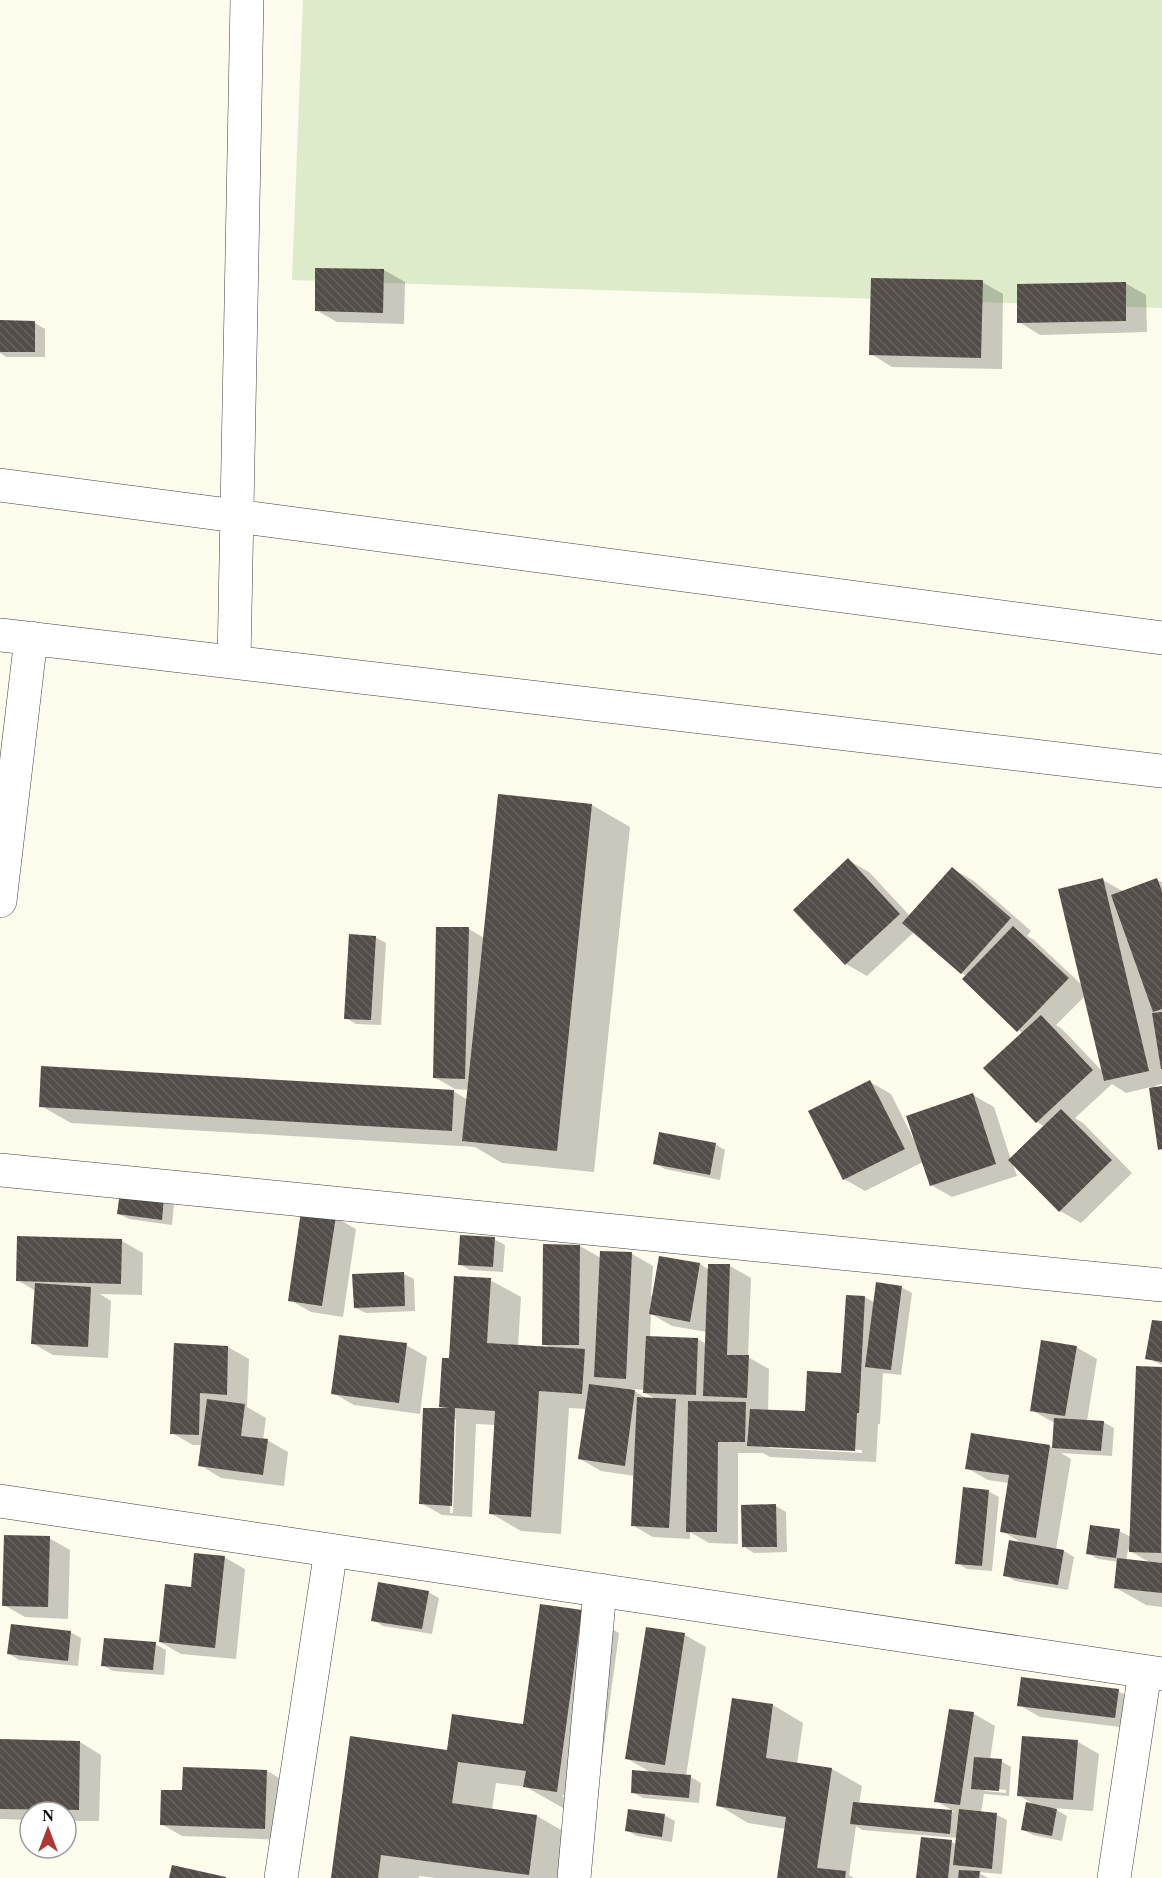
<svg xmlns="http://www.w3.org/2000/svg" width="1162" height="1878" font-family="'Times New Roman',serif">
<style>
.pitch{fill:#ddebca}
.shadow{fill:#0003;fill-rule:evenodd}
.building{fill:url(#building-back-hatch)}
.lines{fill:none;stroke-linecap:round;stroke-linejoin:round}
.minor-casing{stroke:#3e3e3e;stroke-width:34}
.minor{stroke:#fff;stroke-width:33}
</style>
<defs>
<pattern id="building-back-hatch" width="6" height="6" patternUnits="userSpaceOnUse" patternTransform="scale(1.5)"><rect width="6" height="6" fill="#534d49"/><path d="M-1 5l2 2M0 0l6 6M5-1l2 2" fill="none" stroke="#67625f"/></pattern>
</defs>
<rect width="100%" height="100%" fill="#fdfbec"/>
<path class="pitch" d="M303,0H1162V308L292,280Z"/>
<path class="shadow" d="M384,270L405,282L404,324L337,322L316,310Z
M982,282L1003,294L1002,369L892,367L871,354Z
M1125,283L1146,295L1147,332L1040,335L1019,322Z
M0,322L35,323L45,329V357H6L0,353Z
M592,805L630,827L594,1172L502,1163L475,1147L71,1123L41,1106L453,1091L468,1100L469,1090L455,1089L434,1077L469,929L484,938Z
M848,860L869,872L910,916L953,869L974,881L1031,931L1027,936L1034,940L1082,985L1103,880L1124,892L1157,880L1162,882V1084L1155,1086L1156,1088L1162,1087V1150L1160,1149L1151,1087L1126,1093L1112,1084L1075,1118L1083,1123L1132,1173L1081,1223L1060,1211L1012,1162L1017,1176L952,1197L931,1185L923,1162L865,1191L844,1179L870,1082L891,1094L913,1138L973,1095L994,1107L1011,1160L1045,1127L1037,1122L1023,1034L964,979L966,976L914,932L867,976L846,964L795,910ZM1085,996L1103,1072L1062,1029L1056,1025Z
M375,937L386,943L381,1025L356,1024L346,1018Z
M715,1144L725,1150L720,1180L665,1169L654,1163Z
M164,1198L174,1204L172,1225L129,1219L119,1214Z
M335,1217L356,1229L343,1317L311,1312L290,1300Z
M19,1237L122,1241L143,1253L142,1295L100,1294L111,1301L108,1358L53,1355L32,1343L36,1291L17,1280Z
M494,1239L505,1245L503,1272L470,1270L459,1264Z
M580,1246L601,1258V1252L632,1254L653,1266L651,1296H654L660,1258L700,1264L709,1270L730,1266L751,1278L748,1357L769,1369L768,1411L806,1413L843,1374L847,1296L865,1297L875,1303L901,1287L912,1293L901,1375L883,1373L880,1424H878L876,1462L770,1457L763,1453H738V1544L709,1543L690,1532V1539L653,1537L632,1525L635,1476L601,1471L580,1459L587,1409L569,1408L561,1534L521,1531L490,1513L496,1425L476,1424L472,1517L442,1515L421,1503L447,1410L440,1406L450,1360L490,1280L521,1297L518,1346L552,1349L544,1344ZM651,1314L672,1326L707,1332L706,1344L698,1339L650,1337ZM631,1389L645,1390V1393L656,1399H648ZM453,1419H456L453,1513H450ZM769,1445L862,1450V1453L769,1448Z
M404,1274L414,1279L415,1311L366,1313L355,1308Z
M1162,1323V1365L1147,1358Z
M406,1345L427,1357L420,1414L354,1405L333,1393Z
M228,1347L249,1359L247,1407L266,1418L263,1440H267L288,1452L284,1486L221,1478L200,1465L202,1445H193L172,1433Z
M1076,1347L1097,1359L1087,1421L1103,1422L1114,1428L1112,1456L1061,1453L1071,1459L1056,1550L1064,1551L1074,1557L1068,1590L1015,1581L1005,1575L1022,1543L1002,1531L1009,1483L988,1480L967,1468L1050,1446L1054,1449L1055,1423L1031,1410Z
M1138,1368H1162V1607L1146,1605L1116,1588L1119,1562L1098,1559L1087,1553L1119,1531L1131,1537ZM1128,1550L1151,1563L1126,1561Z
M988,1491L999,1497L992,1571L967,1569L957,1563Z
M776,1506L786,1512L787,1552L754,1553L744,1547Z
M49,1538L70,1550L68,1619L25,1617L4,1605Z
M224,1557L245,1569L236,1659L181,1654L160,1642L192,1589Z
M428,1592L439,1598L432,1634L383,1626L373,1620Z
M581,1611L619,1633L595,1812L563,1794V1797L588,1812L563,1808L526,1787L496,1783L492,1810L537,1816L575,1838L569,1878H436L419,1876V1878H332L448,1752L525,1726Z
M647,1629L685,1635L706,1647L686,1776L691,1777L701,1783L699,1803L643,1798L632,1792L652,1773L626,1758Z
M70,1632L81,1638L78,1666L19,1660L9,1654Z
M155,1644L166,1650L164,1675L113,1671L103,1665Z
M1118,1691L1139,1703L1136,1729L1040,1717L1019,1705Z
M773,1705L803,1723L797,1764L832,1769L862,1786L859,1804L955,1812L936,1801L950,1711L974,1714L995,1726L990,1760L1001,1761L1011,1767L1009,1796L984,1794L981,1813L997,1815L1007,1820L1002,1874L977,1872L988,1878H917L922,1838L952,1842L957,1845L958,1838L862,1830L856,1826L849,1875L854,1878H779L786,1829L748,1823L718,1805ZM985,1788L1006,1790V1793L985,1791Z
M0,1741L80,1742L101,1755L99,1821H66V1812H30V1820L0,1819Z
M1078,1742L1099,1754L1093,1811L1053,1808L1067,1816L1062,1841L1033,1835L1022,1829L1037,1806L1018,1795Z
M267,1771L288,1783L285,1840L182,1836L161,1824L184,1792Z
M664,1815L675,1821L672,1842L637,1836L626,1830Z"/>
<path class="building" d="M315,268L384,269L383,313L315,311Z
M871,278L983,280L981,358L869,355Z
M1126,282V321L1017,323V284Z
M0,320L35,321V352H0Z
M498,794L592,804L557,1151L462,1141Z
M848,858L900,914L845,965L793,910Z
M952,867L1011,918L961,974L902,923Z
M1103,878L1149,1071L1104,1081L1058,889Z
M1157,878L1162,891V1009L1153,1012L1111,895Z
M1013,926L1069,978L1017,1032L962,979Z
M436,927H469L465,1079L433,1078Z
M349,934L376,936L371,1020L344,1019Z
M1162,1012V1069H1161L1152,1013Z
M1041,1015L1093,1070L1036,1123L983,1068Z
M41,1066L454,1090L452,1131L39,1107Z
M870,1080L905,1149L843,1180L808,1111Z
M1162,1086V1149L1158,1150L1149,1088Z
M973,1093L996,1164L930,1186L906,1116Z
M1061,1109L1112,1160L1059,1212L1008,1160Z
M659,1132L716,1143L710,1175L653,1164Z
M120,1192L164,1197L162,1220L117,1214Z
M301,1211L336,1216L322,1306L288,1301Z
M460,1235L495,1237L493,1267L458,1265Z
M17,1236L122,1239L121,1284L16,1281Z
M543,1244L580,1245L579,1345H542Z
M600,1251L632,1252L626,1379L594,1377Z
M659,1256L700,1263L690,1322L649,1314Z
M708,1264H730L727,1355H749L747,1398L703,1396Z
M404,1272L405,1306L354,1308L352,1274Z
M454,1276L491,1278L487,1343L585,1349L582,1394L539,1391L531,1517L489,1514L495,1411L455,1408L452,1506L419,1504L423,1408H450L439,1407L442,1358H449Z
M876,1282L902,1286L891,1370L865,1367Z
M35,1283L91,1287L88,1347L31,1344Z
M846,1295L865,1296L859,1413H857L855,1451L747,1446L750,1409L805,1411L807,1371L841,1373Z
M1152,1320L1162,1321V1362L1145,1359Z
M339,1335L407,1343L399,1403L331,1394Z
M646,1336L698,1338L696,1395L643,1393Z
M1041,1340L1077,1346L1065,1416L1030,1411Z
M174,1343L228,1346L227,1395L200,1393L199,1435L170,1434Z
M1136,1366L1162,1367L1161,1553L1129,1552Z
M589,1384L635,1390L625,1466L578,1459Z
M637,1397L676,1399L669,1528L631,1526Z
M207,1399L245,1404L241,1436L268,1439L263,1475L198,1466Z
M688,1401L746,1402L745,1442H718L717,1532H686Z
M1054,1418L1104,1421L1101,1451L1052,1448Z
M971,1433L1050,1445L1036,1538L1000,1532L1009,1475L965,1469Z
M963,1487L989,1490L982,1566L955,1564Z
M776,1504L777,1547H742L741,1505Z
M1090,1525L1120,1529L1116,1558L1086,1554Z
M4,1535L50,1536L48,1607L2,1606Z
M1009,1540L1064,1550L1058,1585L1003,1576Z
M194,1553L225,1556L215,1648L159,1642L165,1584L191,1587Z
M1117,1558L1162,1563V1593L1114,1588Z
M378,1582L429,1591L422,1629L371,1621Z
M540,1604L582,1610L557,1792L523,1787L526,1771L458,1762L452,1803L537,1815L529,1875L381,1855L378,1878H331L350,1736L447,1750L452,1714L523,1724Z
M11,1624L71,1631L68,1661L7,1654Z
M646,1627L685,1633L665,1765L625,1759Z
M104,1638L156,1642L153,1670L101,1666Z
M1021,1677L1119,1689L1115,1718L1017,1706Z
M732,1698L773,1704L766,1758L832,1768L817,1868L846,1871L845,1878H777L786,1817L716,1806Z
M949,1709L974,1712L960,1805L934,1802Z
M1022,1736L1078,1740L1073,1800L1017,1796Z
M0,1739L80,1741L79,1810L0,1809Z
M974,1757L1002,1759L999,1791L971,1789Z
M183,1767L267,1770L265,1829L160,1825L161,1790H182Z
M632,1770L691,1775L689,1798L631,1793Z
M853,1802L952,1810L950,1834L850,1824Z
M1026,1802L1057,1809L1052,1836L1021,1830Z
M628,1809L665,1814L662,1837L625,1831Z
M959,1809L997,1813L992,1869L953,1865Z
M921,1837L952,1840L948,1878H916Z
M172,1865L226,1877V1878H169Z
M959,1870L980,1871L979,1878H958Z"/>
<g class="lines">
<g class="minor-casing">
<path id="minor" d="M0,485L1162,638
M0,635L1162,771
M234,662L247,0
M0,901L31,638
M0,1170L1162,1285
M0,1501L1162,1674
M281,1878L331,1550
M574,1878L600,1590
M1114,1878L1145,1672"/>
</g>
<use href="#minor" class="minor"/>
</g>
<g transform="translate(48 1830)"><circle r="28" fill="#ffffff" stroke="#9d9d9d" stroke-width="1.5"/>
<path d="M0-4.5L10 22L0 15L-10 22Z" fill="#ac3633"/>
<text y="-9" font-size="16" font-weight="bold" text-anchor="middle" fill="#0b0b0b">N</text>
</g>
</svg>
